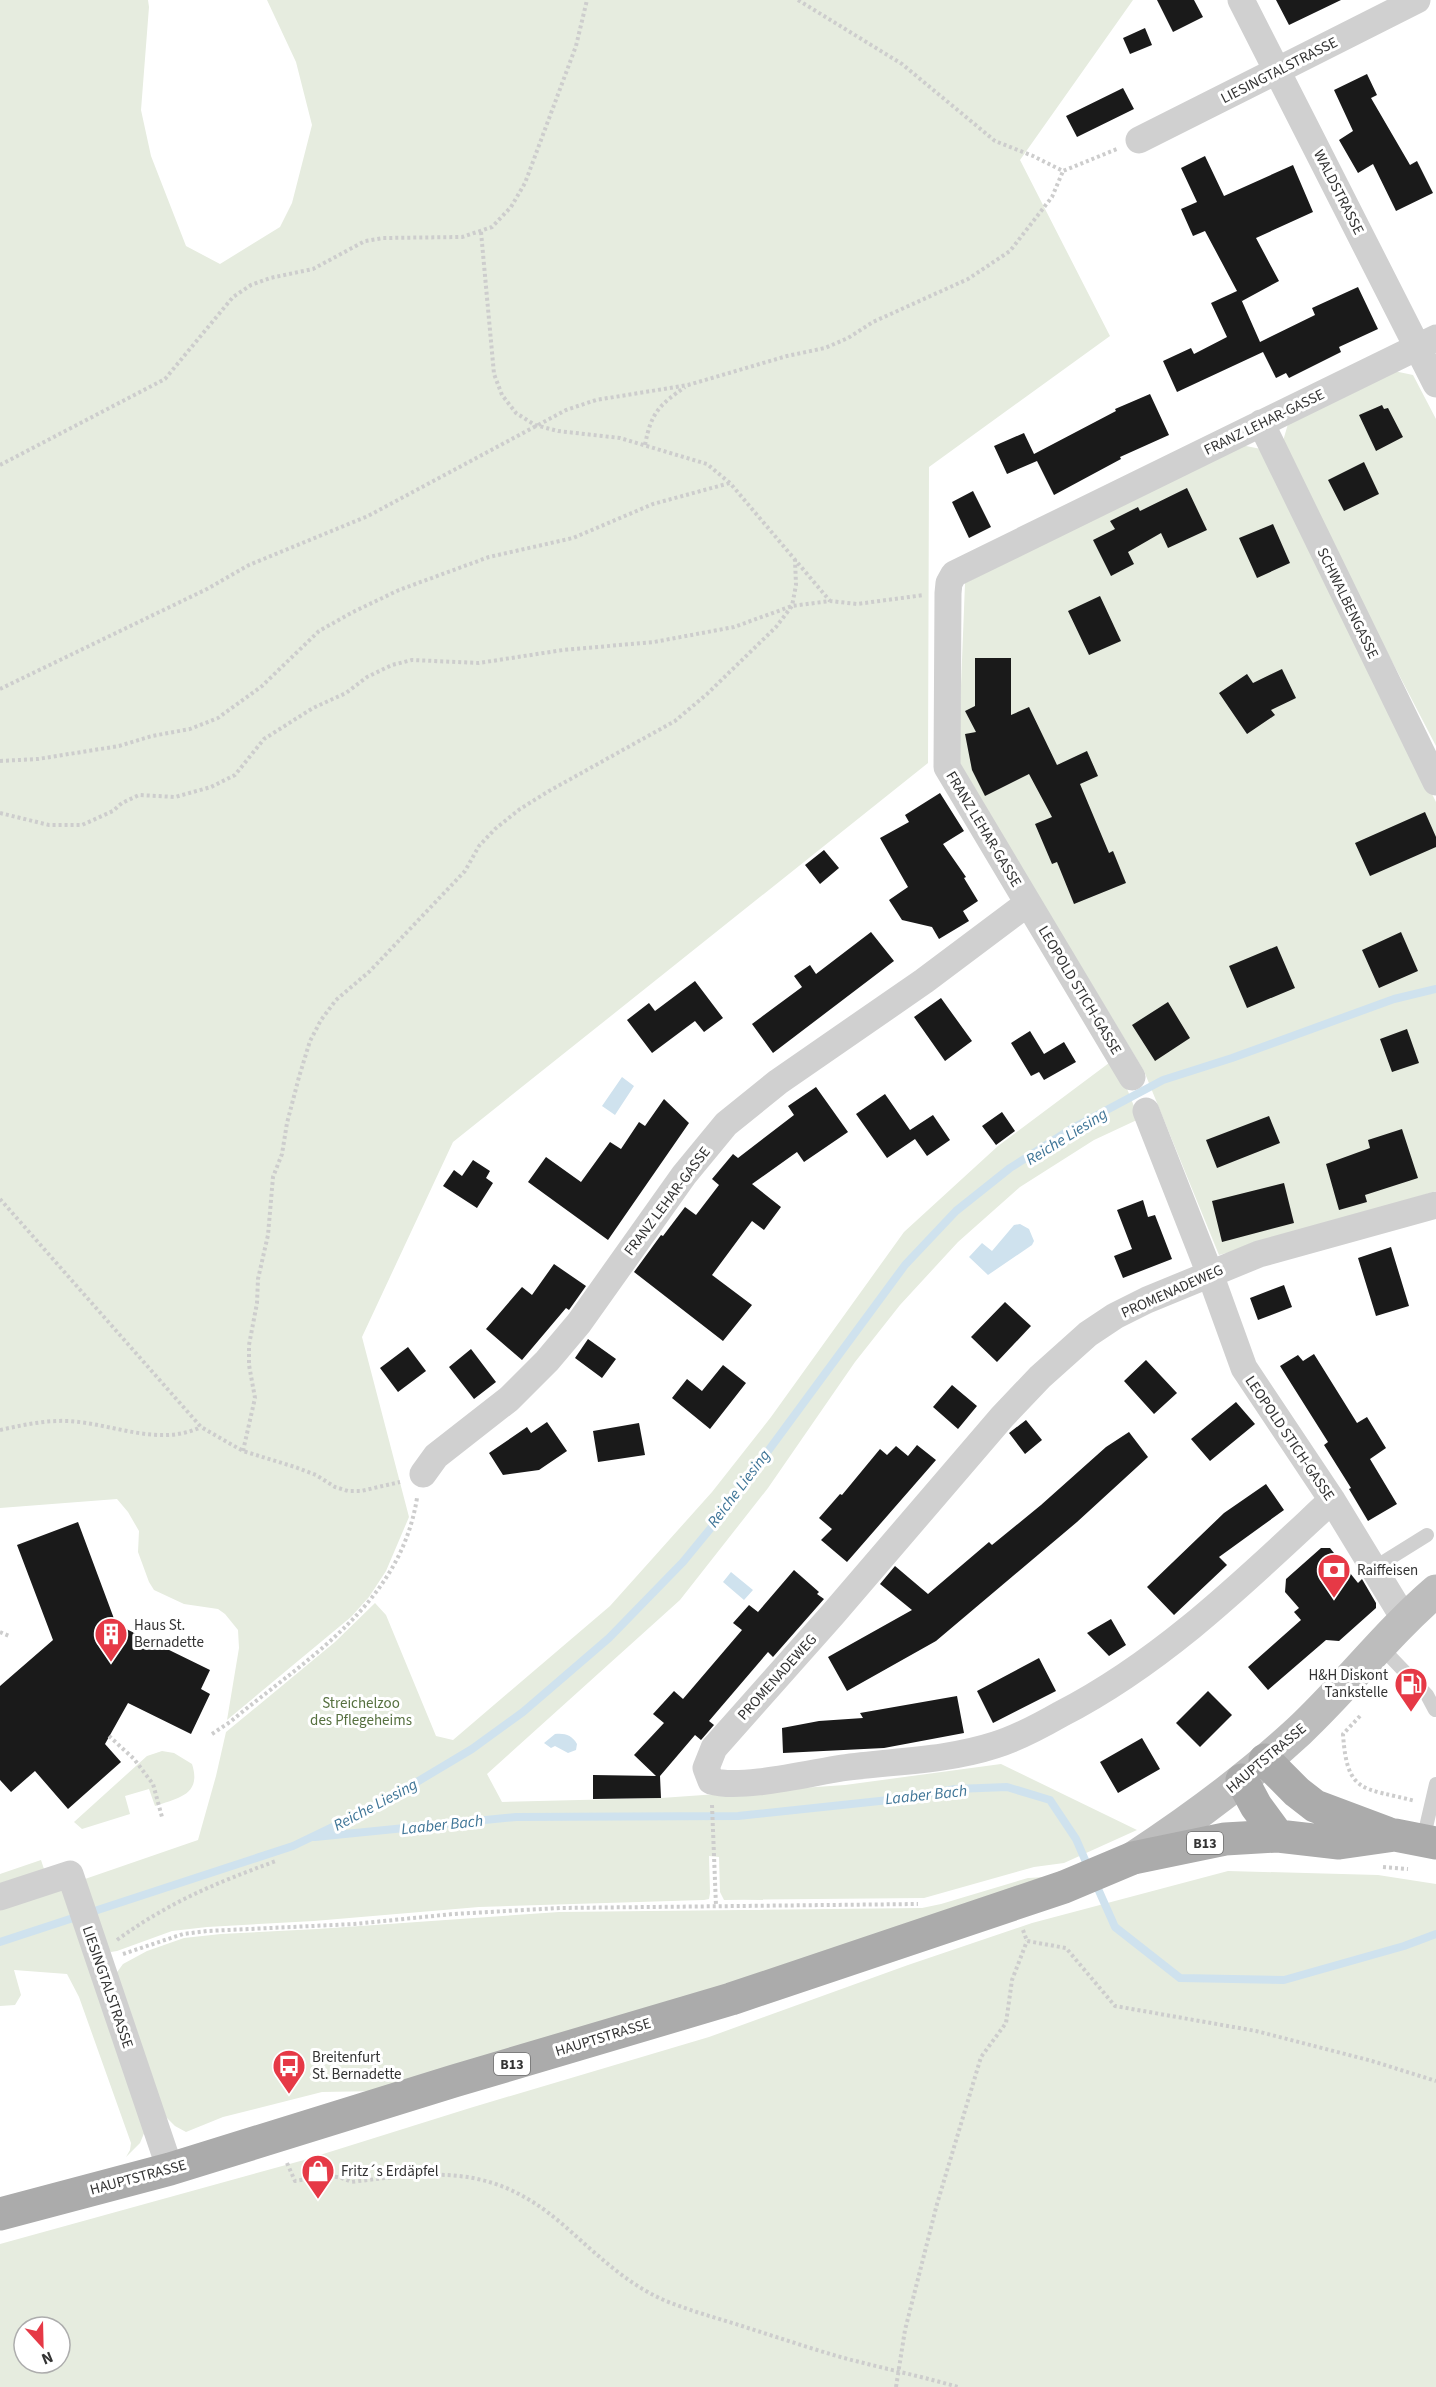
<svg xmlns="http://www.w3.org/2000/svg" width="1436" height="2387" font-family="'Source Sans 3',sans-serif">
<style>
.green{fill:#e6ecdf;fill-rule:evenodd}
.water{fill:#cfe2ee}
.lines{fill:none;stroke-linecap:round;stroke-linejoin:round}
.stream{stroke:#cfe2ee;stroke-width:8}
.building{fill:#1a1a1a}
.path{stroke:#cdcdcd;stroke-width:4;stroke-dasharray:3 3;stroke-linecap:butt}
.service{stroke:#d0d0d0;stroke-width:14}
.minor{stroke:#d0d0d0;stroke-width:27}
.secondary{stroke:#bdbdbd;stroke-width:33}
.primary{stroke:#ababab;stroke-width:33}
.labels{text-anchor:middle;stroke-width:6;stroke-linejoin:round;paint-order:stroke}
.shield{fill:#fff;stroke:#707070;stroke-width:1.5}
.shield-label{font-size:14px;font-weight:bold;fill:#333}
.street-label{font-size:15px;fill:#333;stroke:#fff}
.poi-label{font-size:15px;fill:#333;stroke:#fff;text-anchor:start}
.park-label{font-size:15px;fill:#56703f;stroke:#fff}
.water-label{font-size:16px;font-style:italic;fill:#3f7597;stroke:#fff}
</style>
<rect width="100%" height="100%" fill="#fff"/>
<path class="green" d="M0,0H148L149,7L141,110L151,156L186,246L220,264L280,227L292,203L312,125L296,62L267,0H1133L1020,160L1110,336L929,467L928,763L453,1142L362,1337L409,1517L386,1571L369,1597L351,1617L227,1720L239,1648L238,1630L225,1614L218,1609L184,1604L154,1590L149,1582L138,1552L139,1531L128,1512L117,1499L0,1508Z
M1394,371L1413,375L1436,419V746L1331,544L1283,441L1290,417Z
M1241,445L1261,449L1436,802V1191L1338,1223L1219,1255L1144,1071L958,763L965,583Z
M1113,1060L1122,1076L1139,1119L1094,1140L1020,1187L958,1242L900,1305L855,1362L768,1488L680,1600L487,1774L502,1802L661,1798L845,1785L1001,1764L1137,1830L1064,1863L1034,1867L924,1898L724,1900L720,1892L719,1857L709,1856L710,1893L709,1899L704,1900L479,1907L314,1921L207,1927L172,1931L117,1951L111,1952L108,1949L85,1879L198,1840L216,1776L226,1732L335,1642L375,1603L386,1615L436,1736L453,1740L610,1606L712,1492L771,1417L904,1232L998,1146Z
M162,1751L174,1753L192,1764C202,1795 178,1798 155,1806L149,1789L125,1796L130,1814L82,1829L74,1822L147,1756Z
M41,1860L44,1869L0,1885V1874Z
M1228,1871L1378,1875L1436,1884V2387H0V2244L304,2160L470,2108L709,2037L908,1965L1032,1923ZM24,2327H60V2363H24Z
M1046,1877L706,1993L379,2091L322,2092L223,2117L186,2132L175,2126L166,2117L115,1975L123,1964L147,1951L184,1938L221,1934L317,1929L559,1912L922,1908L941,1904L1028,1878Z
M61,1887L145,2131L140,2143L126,2157L130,2150L131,2143L79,1997L67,1974L14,1970L21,1995L15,2005L0,2006V1907Z"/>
<path class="water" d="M622,1077L634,1086L615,1115L602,1106Z
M1020,1224L1029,1229L1034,1241L1032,1245L988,1275L969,1257L982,1243L992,1251L1014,1225Z
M731,1572L753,1590L744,1600L723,1582Z
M555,1734C565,1733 572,1735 577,1744L576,1750L568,1753L555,1746L551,1748L544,1743Z"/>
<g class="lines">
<path class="stream" d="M315,1837L516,1817L738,1816L889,1800L956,1789L1007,1787L1050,1800L1076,1839L1089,1869
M1095,1882L1115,1927L1180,1978L1284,1980L1404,1946L1436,1934
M0,1942L293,1846L380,1804L472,1749L523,1712L609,1638L683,1562L715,1523L905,1265L956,1211L1010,1168L1071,1129L1163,1080L1232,1058L1394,999L1436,989"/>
</g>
<path class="building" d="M1157,0H1194L1203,17L1173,32Z
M1276,0H1341L1289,25Z
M1145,28L1152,45L1130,54L1123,38Z
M1367,74L1377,95L1371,98L1410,165L1417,161L1433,193L1396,211L1373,164L1358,173L1339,140L1353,131L1334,90Z
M1123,88L1134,109L1077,137L1066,116Z
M1205,156L1224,196L1293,165L1313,212L1256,238L1279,281L1242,301L1241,299L1260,342L1315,315L1312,308L1358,287L1378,329L1339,347L1341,352L1289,378L1286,373L1276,378L1263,352L1177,392L1163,361L1191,348L1194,354L1227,337L1211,303L1237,291L1205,231L1193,236L1181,209L1197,202L1181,168Z
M1150,394L1169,435L1120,457L1121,459L1054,495L1037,461L1007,474L994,446L1024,433L1034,454L1116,411L1115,409Z
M1382,405L1384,409L1388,408L1403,437L1376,451L1359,415Z
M1364,462L1379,494L1344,511L1328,480Z
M1187,488L1207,530L1168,548L1161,533L1128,552L1134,564L1111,576L1093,540L1115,529L1110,521L1138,507L1140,511Z
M973,491L991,527L969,538L952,502Z
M1273,524L1290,563L1257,578L1239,538Z
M1100,596L1121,641L1089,655L1068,611Z
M975,658H1011V715L1029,707L1057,765L1087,751L1098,776L1080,784L1109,853L1113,851L1126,883L1074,904L1057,862L1052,864L1035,824L1052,817L1029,774L985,796L972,770L965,734L976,732L965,711L975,706Z
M1282,669L1296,698L1271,710L1275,715L1247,734L1219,693L1247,674L1253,683Z
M940,793L964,831L943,844L966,877L964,878L978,901L963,911L969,921L939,939L932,927L902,920L889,900L908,887L880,838L909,822L905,815Z
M1425,812L1436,837V847L1370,876L1355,843Z
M824,850L839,868L820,884L805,865Z
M871,932L894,961L773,1053L752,1024L802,987L794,976L810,965L816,974Z
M1401,932L1418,971L1379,988L1362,950Z
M1277,946L1295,988L1247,1008L1229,966Z
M695,981L723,1018L704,1032L695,1021L652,1053L627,1020L649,1003L655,1011Z
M941,998L972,1041L945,1061L914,1017Z
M1168,1002L1190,1038L1155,1061L1132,1025Z
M1407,1029L1419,1063L1392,1072L1380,1039Z
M1030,1031L1044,1054L1064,1042L1076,1062L1044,1080L1039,1072L1031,1076L1011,1043Z
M816,1087L848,1132L804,1162L797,1152L752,1184L781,1207L764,1230L752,1221L712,1275L752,1305L723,1341L634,1272L661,1235L663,1236L685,1207L696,1215L719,1185L712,1179L733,1154L738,1158L794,1115L788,1106Z
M885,1094L910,1130L933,1115L950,1140L927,1156L915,1139L887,1158L856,1114Z
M664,1099L689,1123L608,1240L528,1182L546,1157L581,1182L610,1142L621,1149L639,1122L645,1126Z
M1002,1112L1015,1131L996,1145L982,1126Z
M1269,1116L1280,1143L1217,1168L1206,1140Z
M1402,1129L1418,1178L1365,1195L1367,1202L1339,1210L1326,1164L1370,1148L1368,1140Z
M473,1160L490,1171L486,1178L493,1183L477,1208L443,1186L454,1170L462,1176Z
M1284,1183L1294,1223L1222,1242L1212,1201Z
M1143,1200L1148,1217L1155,1215L1172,1259L1123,1278L1114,1256L1132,1249L1117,1210Z
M1391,1247L1409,1306L1376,1316L1358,1258Z
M554,1264L586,1286L569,1310L566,1308L522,1360L486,1329L522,1287L532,1295Z
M1284,1285L1292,1307L1258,1320L1250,1298Z
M1005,1302L1031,1326L997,1362L971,1337Z
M588,1339L616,1359L602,1378L575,1358Z
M408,1347L426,1371L398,1392L380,1368Z
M471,1349L496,1382L474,1399L449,1367Z
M1314,1354L1357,1423L1367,1417L1386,1448L1370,1459L1397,1504L1368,1521L1349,1489L1351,1488L1324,1445L1328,1442L1280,1366L1298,1355L1303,1361Z
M1146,1360L1177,1393L1154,1414L1124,1381Z
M723,1365L746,1383L710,1429L672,1398L687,1379L702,1391Z
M952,1385L977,1406L958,1429L933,1407Z
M1236,1402L1255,1424L1210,1461L1191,1439Z
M1026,1420L1042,1440L1025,1454L1009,1433Z
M547,1422L567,1451L539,1470L503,1475L489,1453L527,1427L531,1433Z
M639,1423L645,1455L598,1462L593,1431Z
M1129,1432L1148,1457L1077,1522L936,1641L847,1691L828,1657L912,1610L880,1584L895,1566L928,1594L989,1542L992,1545L1041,1505L1106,1447Z
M917,1445L936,1460L847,1562L821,1540L832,1529L819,1518L840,1494L842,1495L880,1449L887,1455L896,1446L908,1456Z
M1266,1484L1284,1510L1219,1557L1227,1565L1174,1615L1147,1587L1224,1513Z
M78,1522L116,1624L210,1670L201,1689L210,1694L191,1734L128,1703L105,1744L121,1762L68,1809L35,1771L11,1792L0,1780V1686L53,1640L17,1545Z
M1321,1548H1330L1358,1583L1362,1579L1376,1603V1608L1339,1641L1326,1640L1268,1690L1248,1667L1301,1620L1294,1612L1299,1608L1285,1592L1286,1579Z
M794,1570L819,1592L817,1594L824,1599L773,1657L768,1652L709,1721L714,1725L701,1740L695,1735L660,1776L661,1798L593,1799V1775L656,1776L634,1755L664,1723L653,1714L674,1691L683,1699L742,1630L733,1623L749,1605L758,1612Z
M1111,1619L1126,1645L1109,1656L1087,1633Z
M1039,1658L1056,1691L993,1723L977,1691Z
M1208,1691L1232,1715L1200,1747L1176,1723Z
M957,1696L964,1733L884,1748L783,1753L782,1728L819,1721L863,1718L860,1713Z
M1142,1738L1160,1769L1118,1793L1100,1762Z"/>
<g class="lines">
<path class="path" d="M798,0L902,64L995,141L1033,156L1063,171L1117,149
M481,232L494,374L502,395L516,413L535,425L558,431L620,438L707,464L730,483L830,601
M645,445C651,413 659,405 685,387
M0,465L165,379L233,297L251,285L270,278L313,269L365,241L383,238L462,237L492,227L511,207L525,183L576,46L587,0
M0,689L207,589L249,565L368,516L566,410L596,400L688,385L787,356L825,348L848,338L873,322L968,279L1010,251L1052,197L1063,171
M0,761L38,759L119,746L152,736L190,729L218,718L262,686L319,631L353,612L399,590L489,557L573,538L653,504L730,483
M0,813L49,825H82L113,811L122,803L139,795L175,797L211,787L235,775L264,739L313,708L346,693L367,677L392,665L412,660L479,663L563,650L654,642L734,627L792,606L830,601L857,604L924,595
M0,1199L201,1427L243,1451L295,1467L316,1475L335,1487L348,1491H361L400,1482
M0,1430C23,1425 45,1420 69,1421C114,1424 159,1447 201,1427
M243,1451L255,1398L249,1365V1345L257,1303L258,1279L268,1235L273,1177L282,1154L287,1123L299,1077L310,1041L321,1020L336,1000L370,971L465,871L479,846L495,829L520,809L549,791L675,721L707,694L776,627L792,606L796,585L795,560
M0,1632L9,1636
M1360,1716L1343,1734C1347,1795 1363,1787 1415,1801
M212,1734L230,1722C307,1658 400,1605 417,1498
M109,1736L134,1759L153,1784L162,1817
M712,1805L716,1906
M1383,1867L1408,1869
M1023,1930L1027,1941L1066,1948L1115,2006L1256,2031L1372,2061L1436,2081
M117,1940C169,1902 216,1883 276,1861
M123,1954L183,1934L207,1931L354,1924L453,1914L560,1908L918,1904
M287,2163L295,2181C315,2178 333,2172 351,2182C435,2172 491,2163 561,2223C595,2252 624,2283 666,2301C693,2312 721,2319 748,2328C780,2338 812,2349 844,2358C882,2368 920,2376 958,2387
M896,2387L905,2330L937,2204L981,2057L1006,2023L1012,1980L1027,1941"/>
<path class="service" d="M1374,1568L1427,1535
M1380,1646L1427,1695L1435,1710
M1423,1840L1436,1784"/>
<path class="minor" d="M1241,0L1436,384
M1139,140L1417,0
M1261,423L1436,782
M1028,903L1132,1077
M1146,1111L1210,1274L1244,1368L1332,1500L1405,1620
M423,1474L436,1456L509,1399L547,1361L579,1323L684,1175L726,1124L778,1082L924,981L1028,903L947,767L948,593L949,583L954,574L1436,338
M1332,1500C1247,1579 1164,1661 1061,1714C1040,1726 1018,1738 995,1745C946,1761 892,1761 842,1768C809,1773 741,1790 711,1781L706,1768L714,1748L833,1614L1002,1417L1040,1377L1088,1334L1115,1316L1147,1300L1259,1254L1436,1205
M0,1897L70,1874L170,2169"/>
<path class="secondary" d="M1133,1858C1191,1820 1248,1778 1299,1731C1347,1686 1386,1634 1436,1591"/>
<path class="primary" d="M1265,1760L1297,1792L1315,1806L1387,1833
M1242,1780L1256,1806L1278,1836
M0,2214L170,2169L454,2081L731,1999L1064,1887L1133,1858L1225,1839L1278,1836L1339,1843L1395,1835L1436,1843"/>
</g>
<defs>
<g id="bank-pin" transform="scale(1.725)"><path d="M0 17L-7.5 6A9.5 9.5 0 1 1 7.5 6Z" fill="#e63946" stroke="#fff"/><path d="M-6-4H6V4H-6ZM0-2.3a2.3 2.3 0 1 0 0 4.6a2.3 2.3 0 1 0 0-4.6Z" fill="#fff"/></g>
<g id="building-pin" transform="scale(1.725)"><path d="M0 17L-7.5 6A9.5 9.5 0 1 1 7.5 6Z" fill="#e63946" stroke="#fff"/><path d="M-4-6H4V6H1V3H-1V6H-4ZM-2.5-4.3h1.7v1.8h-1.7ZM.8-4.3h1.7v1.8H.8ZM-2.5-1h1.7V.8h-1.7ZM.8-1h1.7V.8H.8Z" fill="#fff"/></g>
<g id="fuel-pin" transform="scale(1.725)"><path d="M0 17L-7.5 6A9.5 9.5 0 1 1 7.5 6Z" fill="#e63946" stroke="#fff"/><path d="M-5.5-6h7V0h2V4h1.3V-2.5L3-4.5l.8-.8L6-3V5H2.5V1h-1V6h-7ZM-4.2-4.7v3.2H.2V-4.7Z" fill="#fff"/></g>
<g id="bus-pin" transform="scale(1.725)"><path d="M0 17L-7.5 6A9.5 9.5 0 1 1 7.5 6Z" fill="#e63946" stroke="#fff"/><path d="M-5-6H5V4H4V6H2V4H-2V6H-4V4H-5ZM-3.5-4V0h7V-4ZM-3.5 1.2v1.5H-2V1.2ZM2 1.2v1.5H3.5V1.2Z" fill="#fff"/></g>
<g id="shop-pin" transform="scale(1.725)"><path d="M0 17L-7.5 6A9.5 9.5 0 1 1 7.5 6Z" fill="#e63946" stroke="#fff"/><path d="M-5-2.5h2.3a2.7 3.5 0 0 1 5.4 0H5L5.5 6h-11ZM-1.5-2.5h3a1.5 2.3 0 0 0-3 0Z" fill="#fff"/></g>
</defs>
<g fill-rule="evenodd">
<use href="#bank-pin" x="1334" y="1570"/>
<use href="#building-pin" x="111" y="1634"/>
<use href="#fuel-pin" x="1411" y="1684"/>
<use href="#bus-pin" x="289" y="2066"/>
<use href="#shop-pin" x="318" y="2171"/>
</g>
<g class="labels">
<g class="shield">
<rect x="1187" y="1832" width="36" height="22" rx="4.5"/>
<rect x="494" y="2053" width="36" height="22" rx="4.5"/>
</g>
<g class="shield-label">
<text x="1205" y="1848">B13</text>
<text x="512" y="2069">B13</text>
</g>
<g class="street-label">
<text transform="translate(1279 70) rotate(-27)" y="5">LIESINGTALSTRASSE</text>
<text transform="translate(1339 192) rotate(63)" y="5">WALDSTRASSE</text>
<text transform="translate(1264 422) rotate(-26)" y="5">FRANZ LEHAR-GASSE</text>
<text transform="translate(1348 603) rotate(64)" y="5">SCHWALBENGASSE</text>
<text transform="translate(984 829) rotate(59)" y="5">FRANZ LEHAR-GASSE</text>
<text transform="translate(1080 990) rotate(59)" y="5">LEOPOLD STICH-GASSE</text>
<text transform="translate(667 1201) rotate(-53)" y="5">FRANZ LEHAR-GASSE</text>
<text transform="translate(1172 1291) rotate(-24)" y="5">PROMENADEWEG</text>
<text transform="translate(1290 1438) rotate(56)" y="5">LEOPOLD STICH-GASSE</text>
<text transform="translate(777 1677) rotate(-48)" y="5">PROMENADEWEG</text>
<text transform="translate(1266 1758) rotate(-40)" y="5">HAUPTSTRASSE</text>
<text transform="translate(108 1987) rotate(71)" y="5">LIESINGTALSTRASSE</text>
<text transform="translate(603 2037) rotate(-17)" y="5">HAUPTSTRASSE</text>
<text transform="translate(138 2177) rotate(-15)" y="5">HAUPTSTRASSE</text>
</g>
<g class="poi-label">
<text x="1357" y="1575">Raiffeisen</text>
<text x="134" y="1630">Haus St.<tspan x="134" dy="17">Bernadette</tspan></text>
<text x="1388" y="1680" text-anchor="end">H&amp;H Diskont<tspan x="1388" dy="17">Tankstelle</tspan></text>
<text x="312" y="2062">Breitenfurt<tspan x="312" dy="17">St. Bernadette</tspan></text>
<text x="341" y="2176">Fritz´s Erdäpfel</text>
</g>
<g class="park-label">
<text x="361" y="1708">Streichelzoo<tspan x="361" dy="17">des Pflegeheims</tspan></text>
</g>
<g class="water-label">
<text transform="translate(1066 1136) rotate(-32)" y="6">Reiche Liesing</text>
<text transform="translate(738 1488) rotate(-53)" y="6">Reiche Liesing</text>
<text transform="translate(926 1794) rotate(-6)" y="6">Laaber Bach</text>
<text transform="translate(375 1804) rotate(-28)" y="6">Reiche Liesing</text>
<text transform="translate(442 1824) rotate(-6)" y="6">Laaber Bach</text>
</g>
</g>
<g transform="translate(42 2345) rotate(158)"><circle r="28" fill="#ffffff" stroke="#adadad" stroke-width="1.5"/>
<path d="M0-4.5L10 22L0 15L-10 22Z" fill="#e63946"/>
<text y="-9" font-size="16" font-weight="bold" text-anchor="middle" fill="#333333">N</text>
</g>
</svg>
